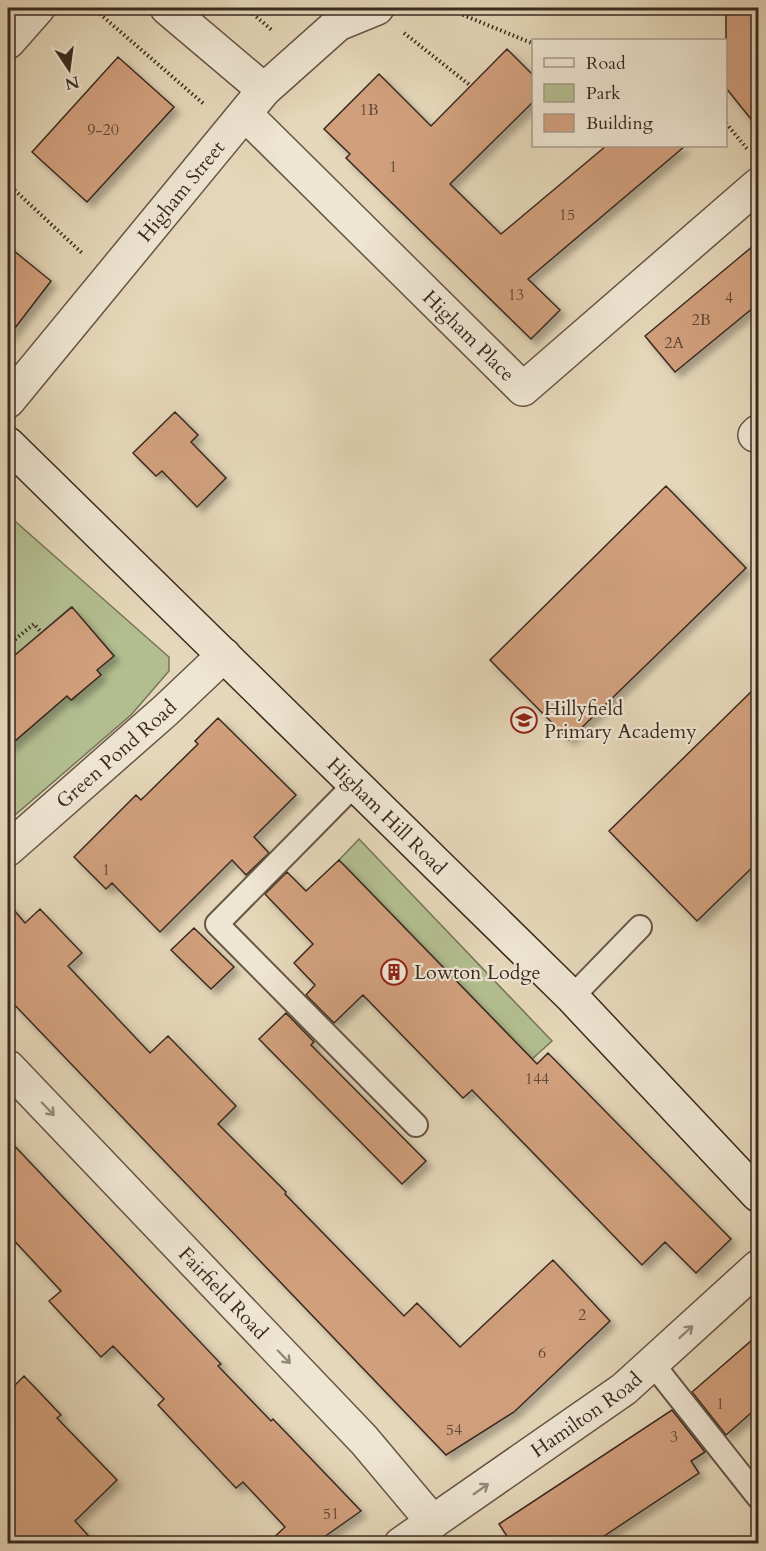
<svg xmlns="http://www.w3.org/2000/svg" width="766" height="1551" font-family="Cardo,serif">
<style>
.green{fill:#b3be90;stroke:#767458;stroke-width:1.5}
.building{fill:#d19f7c;stroke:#3a2a20;stroke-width:1.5;filter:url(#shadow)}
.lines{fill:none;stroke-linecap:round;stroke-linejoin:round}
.lane-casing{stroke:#655546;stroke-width:26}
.street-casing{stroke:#655546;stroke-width:36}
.secondary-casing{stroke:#3a2a20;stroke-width:36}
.path{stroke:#3a2a20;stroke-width:4;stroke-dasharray:1.5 3;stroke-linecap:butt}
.lane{stroke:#eee5d2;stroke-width:22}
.street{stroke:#eee5d2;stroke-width:33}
.secondary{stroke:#eee5d2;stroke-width:33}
.oneway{stroke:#948879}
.labels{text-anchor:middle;stroke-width:4.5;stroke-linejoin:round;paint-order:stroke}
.number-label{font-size:16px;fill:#604737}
.street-label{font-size:20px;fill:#3a2a20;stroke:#eee5d2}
.poi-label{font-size:20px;fill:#3a2a20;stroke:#eee5d2;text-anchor:start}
</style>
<defs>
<filter id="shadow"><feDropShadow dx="5.5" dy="5.5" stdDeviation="3" flood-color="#0004"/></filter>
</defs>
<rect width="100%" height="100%" fill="#e5d7b9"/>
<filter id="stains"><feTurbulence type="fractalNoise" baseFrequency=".00333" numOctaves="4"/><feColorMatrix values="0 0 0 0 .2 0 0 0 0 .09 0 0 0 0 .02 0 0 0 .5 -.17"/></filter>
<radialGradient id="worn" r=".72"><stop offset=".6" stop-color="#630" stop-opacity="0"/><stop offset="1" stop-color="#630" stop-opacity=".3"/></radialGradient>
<path class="green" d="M8,515L169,657V671L131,715L8,821V747L67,696L72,700L100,675L97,670L114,656L71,607L8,661Z
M359,839L552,1041L532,1059L339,860Z"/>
<path class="building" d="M726,8H759V129L726,88Z
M507,49L534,76V101L450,184L501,234L606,146H685L528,279L560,310L531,339L346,158L350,154L324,129L379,74L431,126Z
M118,57L174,107L87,202L32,152Z
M759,241V303L675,372L645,336Z
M8,246L51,281L8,337Z
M175,412L198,435L191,442L226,478L197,507L162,471L156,476L133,453Z
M666,486L746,568L569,740L490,660Z
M72,607L114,656L97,670L101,675L71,700L67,696L8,747V661Z
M759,684V861L697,921L609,831Z
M218,718L296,795L254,837L269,853L246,875L232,860L160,932L112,883L106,889L74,857L136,795L141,800L198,744L195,741Z
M339,860L537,1064L548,1053L731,1239L696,1273L665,1242L642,1265L472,1090L463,1098L363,995L334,1023L306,995L315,985L294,963L313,944L265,894L287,872L306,891Z
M8,903L25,923L40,909L82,953L68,966L150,1053L168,1036L236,1106L218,1124L286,1192L285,1194L404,1316L417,1303L460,1347L553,1260L610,1321L514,1412L446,1455L8,998Z
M194,928L234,967L211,989L171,950Z
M286,1013L314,1042L311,1045L426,1161L402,1184L259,1039Z
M8,1139L221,1364L218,1366L246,1395L271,1421L273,1419L361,1511L314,1544H267L285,1527L243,1482L236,1488L158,1405L164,1399L113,1346L101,1357L49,1301L61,1291L8,1234Z
M759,1334V1406L726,1435L692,1392Z
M24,1376L61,1415L57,1418L117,1480L75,1521L96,1544H8V1392Z
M672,1410L705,1452L691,1461L699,1473L592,1544H512L499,1524Z"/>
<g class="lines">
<g class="lane-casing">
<path id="lane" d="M355,784L217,924L416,1125
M572,997L640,927
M652,1363L758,1497"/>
</g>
<g class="street-casing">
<g id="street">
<path d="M167,8L264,90"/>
<path d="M8,42L38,8"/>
<path id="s1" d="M245,114L523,389L758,185"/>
<path id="s2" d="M8,401L264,90L338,24L377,8"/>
<path d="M755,435L758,432"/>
<path id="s3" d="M8,849L166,710L224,655"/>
<path id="s4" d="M8,1067L364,1440L433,1522"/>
<path id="s5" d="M401,1544L624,1389L758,1267"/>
</g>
</g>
<g class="secondary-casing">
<g id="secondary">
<path id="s6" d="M8,444L572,997L758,1195"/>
</g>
</g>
<path class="path" d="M93,8L205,105
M246,8L273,31
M446,8L534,44
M404,33L471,86
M726,123L748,150
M8,184L82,253
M8,645L34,624L41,632"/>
<use href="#lane" class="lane"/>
<use href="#street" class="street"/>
<use href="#secondary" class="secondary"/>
</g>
<defs><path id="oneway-shaft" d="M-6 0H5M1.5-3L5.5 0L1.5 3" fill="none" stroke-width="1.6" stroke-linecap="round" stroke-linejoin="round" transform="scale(1.5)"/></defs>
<g class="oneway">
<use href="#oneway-shaft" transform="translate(48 1109) rotate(46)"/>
<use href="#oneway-shaft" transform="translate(686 1332) rotate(-42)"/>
<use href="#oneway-shaft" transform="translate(284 1357) rotate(46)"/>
<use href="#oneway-shaft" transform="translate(481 1489) rotate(-35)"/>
</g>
<defs>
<g id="school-ring" transform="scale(1.35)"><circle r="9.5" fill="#eee5d2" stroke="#8f2418" stroke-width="1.5"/><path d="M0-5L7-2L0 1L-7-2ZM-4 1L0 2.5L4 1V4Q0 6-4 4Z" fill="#8f2418"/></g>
<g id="building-ring" transform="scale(1.35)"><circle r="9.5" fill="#eee5d2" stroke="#8f2418" stroke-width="1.5"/><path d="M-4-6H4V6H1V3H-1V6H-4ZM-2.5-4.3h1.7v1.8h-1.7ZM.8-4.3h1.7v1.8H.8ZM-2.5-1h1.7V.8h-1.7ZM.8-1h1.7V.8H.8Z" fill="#8f2418"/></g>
</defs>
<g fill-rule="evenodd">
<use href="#school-ring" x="524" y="720"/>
<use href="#building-ring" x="394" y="972"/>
</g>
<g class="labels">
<g class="number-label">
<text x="369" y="115">1B</text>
<text x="103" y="135">9-20</text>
<text x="393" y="172">1</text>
<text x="567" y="220">15</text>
<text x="516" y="300">13</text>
<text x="729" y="303">4</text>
<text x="701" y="325">2B</text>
<text x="674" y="348">2A</text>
<text x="106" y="875">1</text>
<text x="537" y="1084">144</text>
<text x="582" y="1320">2</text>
<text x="542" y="1358">6</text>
<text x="720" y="1409">1</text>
<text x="454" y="1435">54</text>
<text x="674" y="1442">3</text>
<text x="331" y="1519">51</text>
</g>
<g class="street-label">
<text dy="7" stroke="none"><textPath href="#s2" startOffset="272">Higham Street</textPath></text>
<text dy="7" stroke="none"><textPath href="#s1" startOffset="315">Higham Place</textPath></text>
<text dy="7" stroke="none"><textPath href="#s3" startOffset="144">Green Pond Road</textPath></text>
<text dy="7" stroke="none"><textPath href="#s6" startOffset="531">Higham Hill Road</textPath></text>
<text dy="7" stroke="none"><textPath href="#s4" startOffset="312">Fairfield Road</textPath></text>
<text dy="7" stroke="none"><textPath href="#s5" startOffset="226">Hamilton Road</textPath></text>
</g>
<g class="poi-label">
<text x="544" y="715">Hillyfield<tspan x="544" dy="23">Primary Academy</tspan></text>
<text x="414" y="979">Lowton Lodge</text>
</g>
</g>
<rect width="766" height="1551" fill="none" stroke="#e5d7b9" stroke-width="30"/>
<rect x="9" y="9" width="748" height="1533" fill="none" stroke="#3a2a20" stroke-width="3"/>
<rect x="15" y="15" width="736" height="1521" fill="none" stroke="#3a2a20" stroke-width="1.5"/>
<rect x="532" y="39" width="195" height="108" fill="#eee5d2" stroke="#a69a8b" stroke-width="1.5"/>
<rect x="544" y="58" width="30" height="9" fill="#eee5d2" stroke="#a69a8b" stroke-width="1.5"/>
<text x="586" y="69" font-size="18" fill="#3a2a20">Road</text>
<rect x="544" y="84" width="30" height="18" fill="#b3be90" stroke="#a69a8b" stroke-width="1.5"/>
<text x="586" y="99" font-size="18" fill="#3a2a20">Park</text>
<rect x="544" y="114" width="30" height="18" fill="#d19f7c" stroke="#a69a8b" stroke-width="1.5"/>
<text x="586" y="129" font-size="18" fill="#3a2a20">Building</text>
<g transform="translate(69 69) rotate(167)" stroke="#eee5d2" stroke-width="4.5" paint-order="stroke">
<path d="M0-4.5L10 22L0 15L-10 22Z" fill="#3a2a20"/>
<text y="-9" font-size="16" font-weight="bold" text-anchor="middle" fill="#3a2a20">N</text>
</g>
<rect width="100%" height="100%" filter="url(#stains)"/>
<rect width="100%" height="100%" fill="url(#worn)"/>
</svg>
